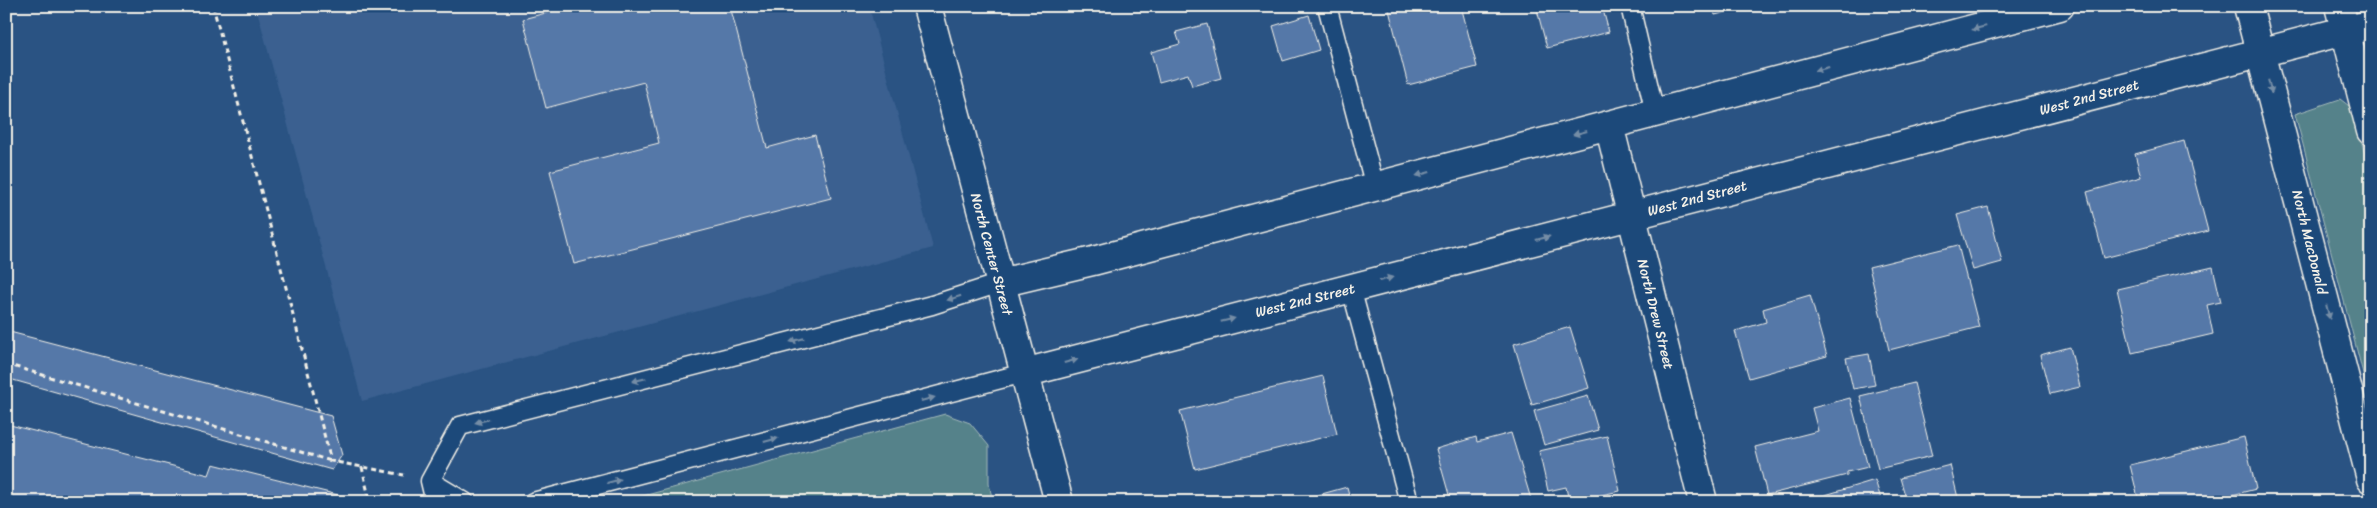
<svg xmlns="http://www.w3.org/2000/svg" width="2377" height="508" font-family="Sriracha,sans-serif">
<style>
.built{fill:#3b6190}
.green{fill:#55828a;stroke:#a4bab9}
.building{fill:#5578a8;stroke:#f4f1e8}
.lines{fill:none;stroke-linecap:round;stroke-linejoin:round}
.lane-casing{stroke:#f4f1e8;stroke-width:21}
.street-casing{stroke:#f4f1e8;stroke-width:31}
.secondary-casing{stroke:#f4f1e8;stroke-width:31}
.path{stroke:#f4f1e8;stroke-width:3;stroke-dasharray:5 4;stroke-linecap:butt}
.lane{stroke:#1f4a7a;stroke-width:18}
.street{stroke:#1f4a7a;stroke-width:28}
.secondary{stroke:#1f4a7a;stroke-width:28}
.oneway{fill:#748da6}
.labels{text-anchor:middle;stroke-width:4;stroke-linejoin:round;paint-order:stroke}
.street-label{font-size:14px;fill:#f4f1e8;stroke:#1f4a7a}
</style>
<rect width="100%" height="100%" fill="#2a5383"/>
<filter id="ink" filterUnits="userSpaceOnUse"><feTurbulence type="fractalNoise" baseFrequency=".02" numOctaves="2"/><feDisplacementMap in="SourceGraphic" scale="10" xChannelSelector="R" yChannelSelector="G"/><feConvolveMatrix kernelMatrix="1 2 1 2 8 2 1 2 1" color-interpolation-filters="sRGB"/></filter>
<g filter="url(#ink)">
<path class="built" d="M256,6H869L933,248L362,401Z"/>
<path class="green" d="M2340,99L2353,109L2371,178V404L2295,114Z
M945,414L970,423L989,446V484L993,502H621Z"/>
<path class="building" d="M572,6H730L767,148L815,135L831,198L574,264L550,171L659,143L644,82L546,108L523,19Z
M1388,6H1461L1477,67L1408,85Z
M1536,6H1602L1609,32L1547,48Z
M1713,6H1750L1715,15Z
M1309,15L1319,50L1283,61L1273,26Z
M1207,24L1221,78L1192,86L1188,74L1159,82L1151,52L1180,44L1176,32Z
M2184,141L2208,231L2104,258L2087,192L2141,177L2135,154Z
M1988,207L2002,262L1973,270L1957,215Z
M1958,245L1979,327L1889,350L1869,267Z
M2213,267L2221,302L2207,305L2213,334L2132,353L2117,289Z
M1810,295L1827,356L1749,378L1735,331L1766,322L1763,309Z
M1570,327L1589,388L1532,405L1514,344Z
M6,331L331,416L342,455L332,470L6,378Z
M2070,347L2080,387L2050,394L2040,355Z
M1869,354L1875,385L1853,389L1846,358Z
M1323,376L1337,434L1195,469L1180,411Z
M1914,383L1932,456L1878,469L1860,396Z
M1588,396L1598,430L1544,445L1534,411Z
M1850,398L1868,467L1847,472V475L1767,495L1755,447L1818,431L1812,408Z
M6,424L209,475L213,464L342,496L341,502H6Z
M1511,433L1531,499L1520,502H1451L1436,449L1476,437L1477,442Z
M1607,436L1620,491L1569,502L1566,487L1548,491L1539,451Z
M2244,437L2256,489L2204,502H2139L2130,465Z
M1950,465L1959,502H1907L1900,478Z
M1875,480L1882,502H1802Z
M1347,487L1351,502H1293Z"/>
<g class="lines">
<g class="lane-casing">
<path id="lane" d="M1327,6L1375,187
M1630,6L1655,113
M1351,288L1409,502
M430,481L465,502
M435,502L430,481L460,426L932,305L1000,283
M533,502L1024,373"/>
</g>
<g class="street-casing">
<path id="street" d="M2248,6L2371,479
M2339,6L2371,131
M1609,125L1703,502
M1000,283L1093,261L2060,6
M1024,373L2371,24"/>
</g>
<g class="secondary-casing">
<path id="secondary" d="M927,6L1059,502"/>
</g>
<path class="path" d="M213,6L331,461L404,475
M6,364L331,461
M362,467L370,502"/>
<use href="#lane" class="lane"/>
<use href="#street" class="street"/>
<use href="#secondary" class="secondary"/>
</g>
<defs><path id="oneway-solid" d="M-6-.8H1V-3.2L6.5 0L1 3.2V.8H-6Z" transform="scale(1.25)"/></defs>
<g class="oneway">
<use href="#oneway-solid" transform="translate(1979 28) rotate(165)"/>
<use href="#oneway-solid" transform="translate(1822 69) rotate(165)"/>
<use href="#oneway-solid" transform="translate(2270 87) rotate(76)"/>
<use href="#oneway-solid" transform="translate(1580 133) rotate(165)"/>
<use href="#oneway-solid" transform="translate(1423 174) rotate(165)"/>
<use href="#oneway-solid" transform="translate(1543 238) rotate(-15)"/>
<use href="#oneway-solid" transform="translate(1386 279) rotate(-15)"/>
<use href="#oneway-solid" transform="translate(954 298) rotate(162)"/>
<use href="#oneway-solid" transform="translate(2328 312) rotate(76)"/>
<use href="#oneway-solid" transform="translate(1228 320) rotate(-14)"/>
<use href="#oneway-solid" transform="translate(797 340) rotate(166)"/>
<use href="#oneway-solid" transform="translate(1071 361) rotate(-15)"/>
<use href="#oneway-solid" transform="translate(639 380) rotate(166)"/>
<use href="#oneway-solid" transform="translate(928 399) rotate(-15)"/>
<use href="#oneway-solid" transform="translate(482 421) rotate(166)"/>
<use href="#oneway-solid" transform="translate(771 440) rotate(-15)"/>
<use href="#oneway-solid" transform="translate(614 481) rotate(-15)"/>
</g>
</g>
<g class="labels">
<g class="street-label">
<text transform="translate(2089 97) rotate(-15)" y="5">West 2nd Street</text>
<text transform="translate(1697 198) rotate(-15)" y="5">West 2nd Street</text>
<text transform="translate(2310 242) rotate(76)" y="5">North MacDonald</text>
<text transform="translate(992 254) rotate(75)" y="5">North Center Street</text>
<text transform="translate(1305 300) rotate(-14)" y="5">West 2nd Street</text>
<text transform="translate(1656 314) rotate(76)" y="5">North Drew Street</text>
</g>
</g>
<rect width="2377" height="508" fill="none" stroke="#1f4a7a" stroke-width="25"/>
<rect x="12" y="12" width="2352" height="483" fill="none" stroke="#f4f1e8" stroke-width="2" filter="url(#ink)"/>
</svg>
